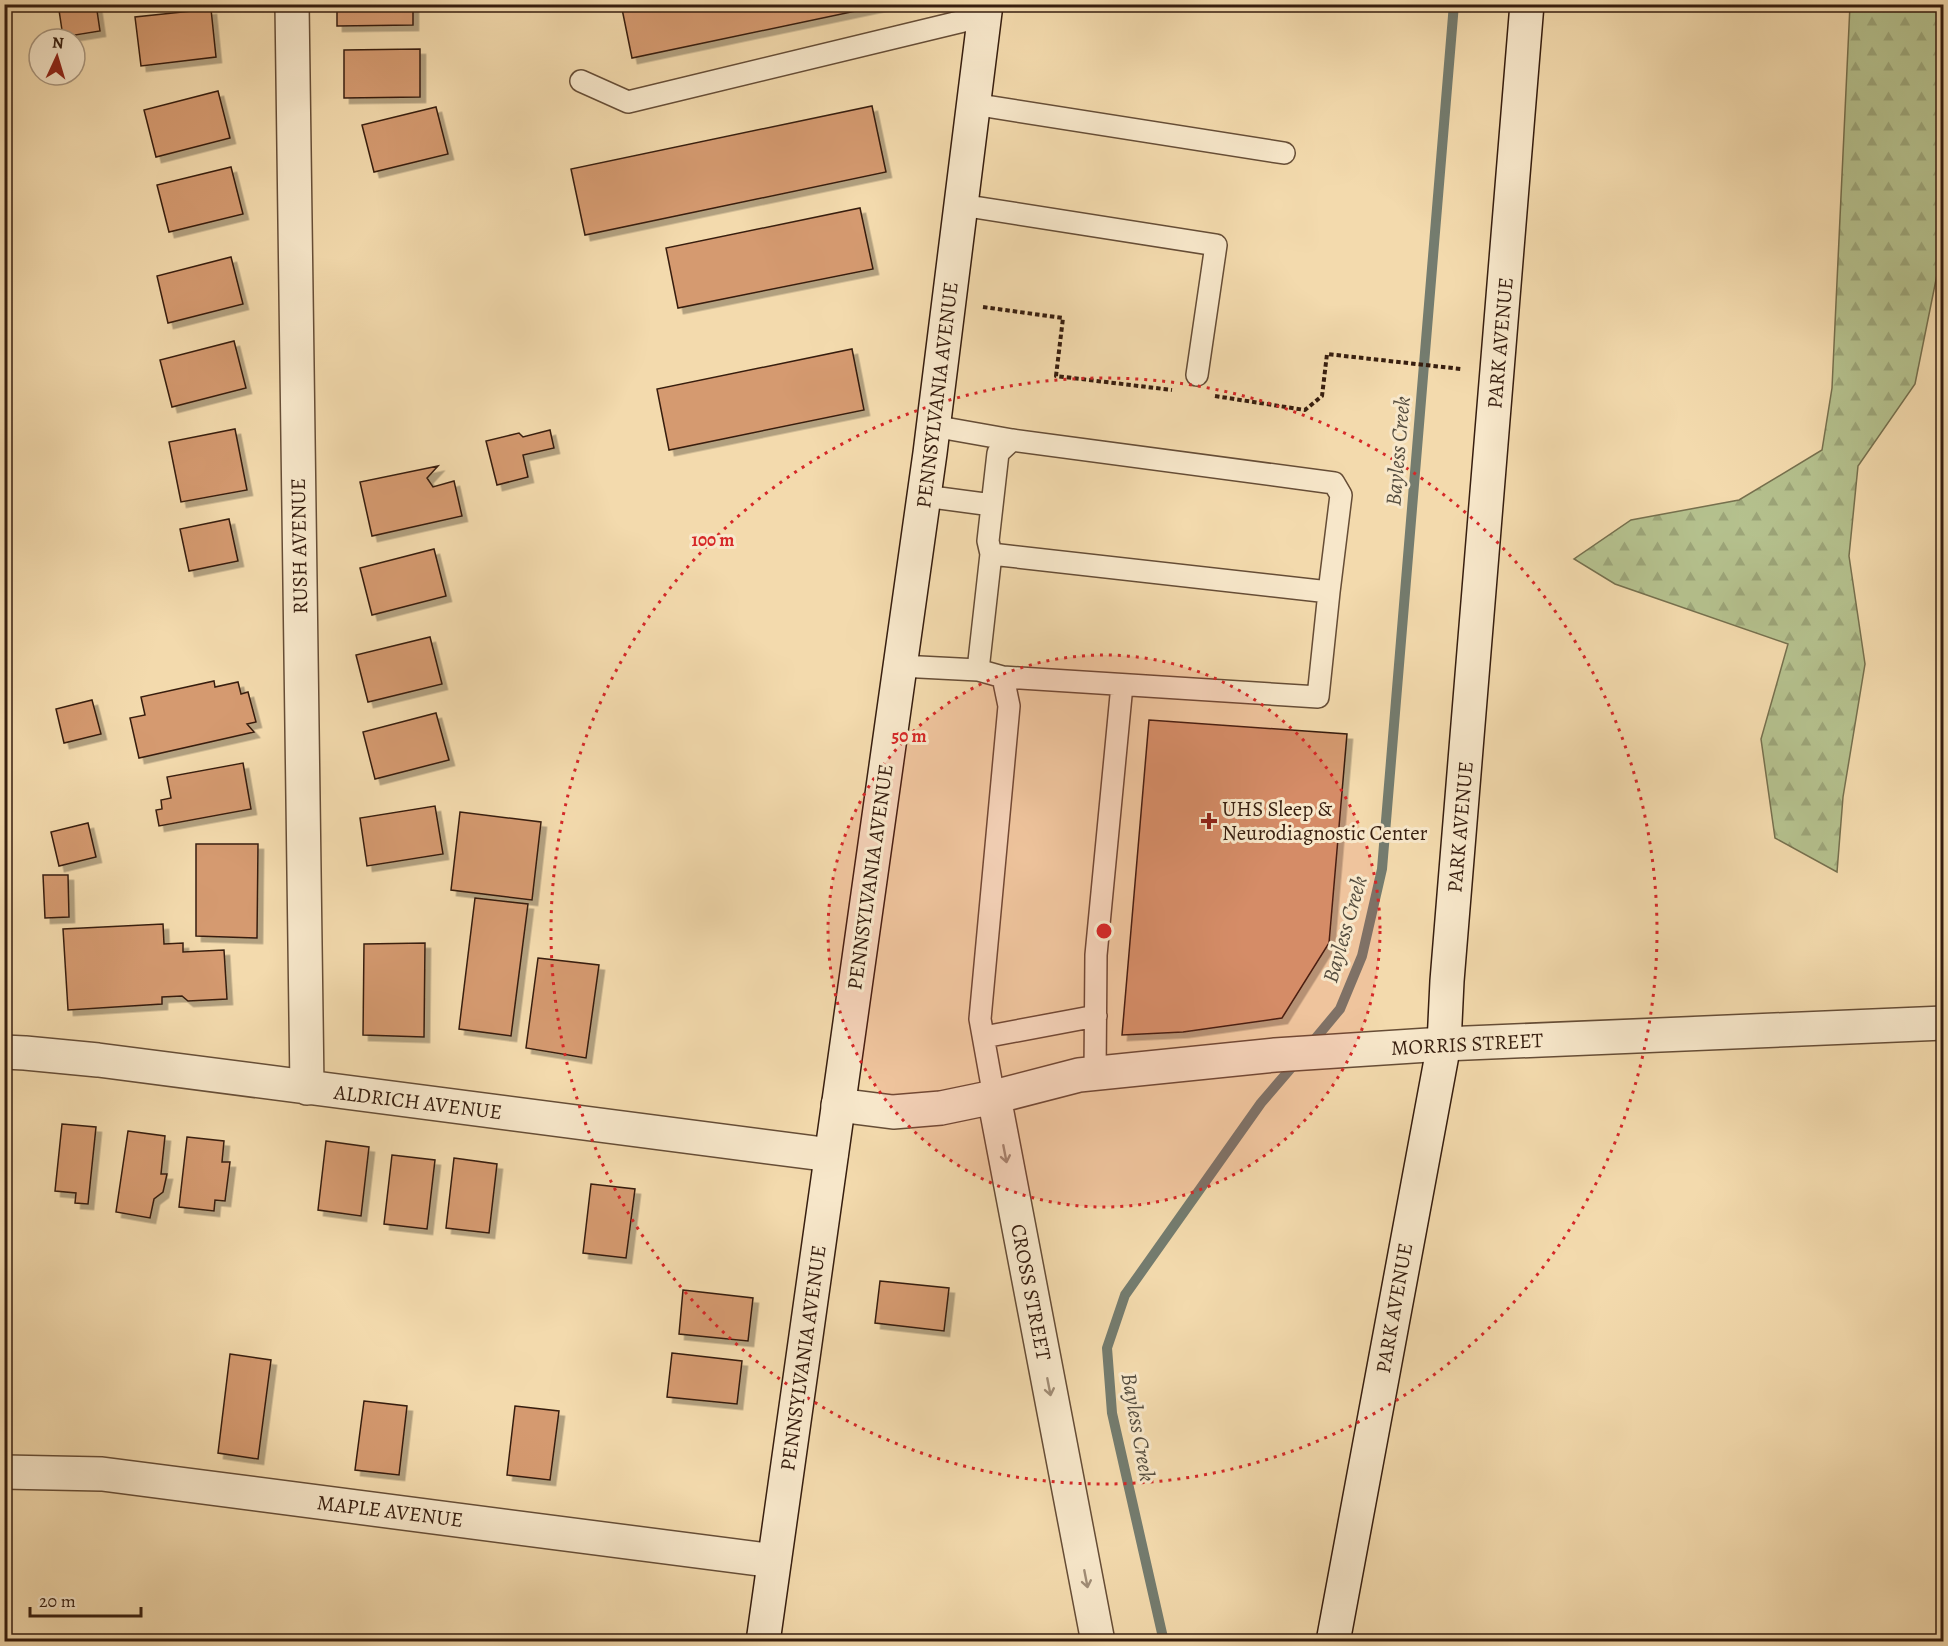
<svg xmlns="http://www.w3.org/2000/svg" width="1948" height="1646" font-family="Alegreya,serif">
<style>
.forest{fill:url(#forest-firs);stroke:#76704e;stroke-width:1.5}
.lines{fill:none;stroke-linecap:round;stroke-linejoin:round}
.stream{stroke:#747c6f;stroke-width:10}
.building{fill:#d59a70;stroke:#371e0f;stroke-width:1.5;filter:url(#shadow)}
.lane-casing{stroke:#664d36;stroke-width:24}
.street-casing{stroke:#664d36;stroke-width:36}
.secondary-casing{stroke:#371e0f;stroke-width:36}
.path{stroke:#371e0f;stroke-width:4;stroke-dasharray:4.5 3;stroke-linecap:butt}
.lane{stroke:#f7e7ca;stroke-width:21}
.street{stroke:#f7e7ca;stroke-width:33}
.secondary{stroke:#f7e7ca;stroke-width:33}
.oneway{stroke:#a18d76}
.ring{fill:none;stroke:#d62828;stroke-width:3;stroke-dasharray:3 6}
.poi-dot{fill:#8f2418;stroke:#f7e7ca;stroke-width:2}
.labels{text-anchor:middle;stroke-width:6;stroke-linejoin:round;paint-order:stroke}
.street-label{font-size:21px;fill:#371e0f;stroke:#f7e7ca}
.poi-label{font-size:21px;fill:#371e0f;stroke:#f7e7ca;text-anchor:start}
.water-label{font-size:22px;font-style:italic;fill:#554d3f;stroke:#f7e7ca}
.centre{fill:#d62828;stroke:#f7e7ca;stroke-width:3}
.ring-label{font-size:18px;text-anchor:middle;font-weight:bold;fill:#d62828;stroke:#f7e7ca;stroke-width:6;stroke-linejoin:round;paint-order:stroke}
</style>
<defs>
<pattern id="forest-firs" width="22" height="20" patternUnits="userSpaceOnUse" patternTransform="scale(1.5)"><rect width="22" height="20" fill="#b5c18e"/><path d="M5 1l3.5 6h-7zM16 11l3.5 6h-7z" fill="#9ca579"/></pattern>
<filter id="shadow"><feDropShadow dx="5.5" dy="5.5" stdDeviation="0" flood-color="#0004"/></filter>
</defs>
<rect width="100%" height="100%" fill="#f3daad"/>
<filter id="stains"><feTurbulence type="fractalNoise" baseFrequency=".00333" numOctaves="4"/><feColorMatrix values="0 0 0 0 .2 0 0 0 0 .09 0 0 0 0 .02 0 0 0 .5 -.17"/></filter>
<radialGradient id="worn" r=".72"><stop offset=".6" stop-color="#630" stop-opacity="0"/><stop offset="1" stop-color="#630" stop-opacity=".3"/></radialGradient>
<path class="forest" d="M1850,5H1943V245L1915,384L1858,466L1849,556L1865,664L1843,797L1837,872L1775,838L1761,739L1788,644L1615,584L1574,559L1631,520L1739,500L1822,450L1832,388Z"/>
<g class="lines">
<path class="stream" d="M1310,1045L1340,1009L1362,956L1382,869L1454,4
M1164,1642L1112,1413L1107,1348L1125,1295L1261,1103L1298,1060"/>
</g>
<path class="building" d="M96,4L100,31L63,37L59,10Z
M337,4H413V25L337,26Z
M621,4H889L632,58Z
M211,9L216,57L141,66L135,17Z
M420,49V97L344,98V50Z
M218,91L230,138L156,157L144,110Z
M872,106L886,172L585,235L571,169Z
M436,107L448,154L374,172L362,125Z
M231,167L243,214L169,232L157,185Z
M860,208L873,269L678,308L666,248Z
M231,257L243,304L168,323L157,276Z
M234,341L246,388L172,407L160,360Z
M852,349L864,410L669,450L657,389Z
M235,429L247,490L181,502L169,442Z
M550,430L554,448L523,455L528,477L497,485L486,441L519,433L523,437Z
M438,466L427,478L433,487L454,481L462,516L372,536L360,482Z
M229,519L238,561L189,571L180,529Z
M434,549L446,596L372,615L360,568Z
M430,637L442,684L368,702L356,655Z
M214,681L215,687L238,682L241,694L248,692L256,722L247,724L254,732L139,758L130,718L145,715L141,697Z
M92,700L101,734L64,743L56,709Z
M436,713L449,760L375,779L363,732Z
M1149,720L1347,734L1329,943L1282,1018L1183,1032L1122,1035Z
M243,763L251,809L159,826L156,810L162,809L161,800L171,798L167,777Z
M435,806L443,854L367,866L360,818Z
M460,812L541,822L532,900L451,890Z
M88,823L96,857L59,866L51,832Z
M196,844H258L257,938L196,936Z
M43,875H68L69,917L45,918Z
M475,898L528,904L511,1036L459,1029Z
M163,924L164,944L183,943V952L224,950L227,999L188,1001L182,996L162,997V1004L68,1010L63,929Z
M425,943L424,1037L363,1035L364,944Z
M538,958L599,965L586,1058L526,1048Z
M62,1124L96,1127L88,1204L75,1203L76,1193L55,1191Z
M128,1131L165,1136L161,1174H167L163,1192L154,1199L150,1218L116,1212Z
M187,1137L224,1141L222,1162H230L225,1201L215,1200L214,1211L179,1207Z
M326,1141L369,1147L361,1216L318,1210Z
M392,1155L435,1160L427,1229L384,1224Z
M454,1158L497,1164L489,1233L446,1228Z
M591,1184L635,1189L626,1258L583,1253Z
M880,1281L949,1288L944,1331L875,1323Z
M683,1290L753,1298L748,1341L679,1334Z
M672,1353L742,1361L737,1404L667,1397Z
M230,1354L271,1360L258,1459L218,1453Z
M364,1401L407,1406L399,1475L355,1470Z
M515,1406L559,1411L550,1480L507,1475Z"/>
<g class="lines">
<g class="lane-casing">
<path id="lane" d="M581,81L628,102L984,16
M973,104L1284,153
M961,205L1216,245L1197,375
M933,426L1012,440
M924,496L992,505
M900,666L978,670L1003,677L1009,706L980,1019L994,1097
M978,670L991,554
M1003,677L1318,697L1329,592L991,554L988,541L998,453L1012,440L1334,483L1341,495L1329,592
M984,1037L1096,1016
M1095,1073L1096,955L1122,685"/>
</g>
<g class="street-casing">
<path id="street" d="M292,4L307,1088
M4,1052L25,1053L98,1060L831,1155
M994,1097L1098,1642
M838,1105L893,1112L941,1108L994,1097L1079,1075L1275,1055L1444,1044L1944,1023
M4,1472L102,1474L774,1561"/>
</g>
<g class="secondary-casing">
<path id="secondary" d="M763,1642L930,453L986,4
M1333,1642L1444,1044L1447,981L1527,4"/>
</g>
<path class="path" d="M983,307L1063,318L1056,376L1172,390
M1215,396L1305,410L1322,396L1327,354L1461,369"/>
<use href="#lane" class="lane"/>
<use href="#street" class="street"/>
<use href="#secondary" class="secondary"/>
</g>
<defs><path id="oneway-shaft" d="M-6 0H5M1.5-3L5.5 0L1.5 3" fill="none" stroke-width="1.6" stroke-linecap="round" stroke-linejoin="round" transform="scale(1.5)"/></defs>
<g class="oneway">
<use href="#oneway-shaft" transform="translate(1005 1154) rotate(79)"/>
<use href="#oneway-shaft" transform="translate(1049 1387) rotate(79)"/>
<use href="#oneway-shaft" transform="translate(1086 1579) rotate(79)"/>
</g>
<circle cx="1104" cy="931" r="276" fill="#d62828" fill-opacity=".12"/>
<g class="ring">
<circle cx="1104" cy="931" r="276"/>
<circle cx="1104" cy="931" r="553"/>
</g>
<path class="poi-dot" d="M1206 812h6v6h6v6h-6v6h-6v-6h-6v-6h6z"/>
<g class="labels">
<g class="street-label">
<text transform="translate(1500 343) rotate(-85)" y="7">PARK AVENUE</text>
<text transform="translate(937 395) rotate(-83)" y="7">PENNSYLVANIA AVENUE</text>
<text transform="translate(299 546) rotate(-91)" y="7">RUSH AVENUE</text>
<text transform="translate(1460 827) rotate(-85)" y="7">PARK AVENUE</text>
<text transform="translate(870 877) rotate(-82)" y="7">PENNSYLVANIA AVENUE</text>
<text transform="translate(1467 1044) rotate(-3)" y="7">MORRIS STREET</text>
<text transform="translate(418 1102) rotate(7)" y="7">ALDRICH AVENUE</text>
<text transform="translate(1031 1292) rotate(79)" y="7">CROSS STREET</text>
<text transform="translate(1394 1308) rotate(-80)" y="7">PARK AVENUE</text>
<text transform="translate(803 1358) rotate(-82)" y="7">PENNSYLVANIA AVENUE</text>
<text transform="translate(390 1511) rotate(7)" y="7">MAPLE AVENUE</text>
</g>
<g class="poi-label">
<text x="1222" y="816">UHS Sleep &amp;<tspan x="1222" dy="24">Neurodiagnostic Center</tspan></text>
</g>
<g class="water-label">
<text transform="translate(1397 451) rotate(-85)" y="8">Bayless Creek</text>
<text transform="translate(1344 929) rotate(-74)" y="8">Bayless Creek</text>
<text transform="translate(1139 1427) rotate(80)" y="8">Bayless Creek</text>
</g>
</g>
<circle cx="1104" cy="931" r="9" class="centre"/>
<g class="ring-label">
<text x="713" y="546">100 m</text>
<text x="909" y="742">50 m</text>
</g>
<rect width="1948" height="1646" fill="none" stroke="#f3daad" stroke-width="24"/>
<rect x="6" y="6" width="1936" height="1634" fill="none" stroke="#371e0f" stroke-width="3"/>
<rect x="12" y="12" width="1924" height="1622" fill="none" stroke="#371e0f" stroke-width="1.5"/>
<g transform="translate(57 57) rotate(4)"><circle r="28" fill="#f7e7ca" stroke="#aa977f" stroke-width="1.5"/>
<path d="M0-4.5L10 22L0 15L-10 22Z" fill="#8f2418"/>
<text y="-9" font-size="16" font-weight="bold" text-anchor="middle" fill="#371e0f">N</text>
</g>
<path d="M30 1607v9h111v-9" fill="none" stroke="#371e0f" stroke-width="3"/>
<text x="39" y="1607" font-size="18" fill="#371e0f" stroke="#f7e7ca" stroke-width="4.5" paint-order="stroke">20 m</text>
<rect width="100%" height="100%" filter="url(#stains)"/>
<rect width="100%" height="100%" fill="url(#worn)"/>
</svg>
